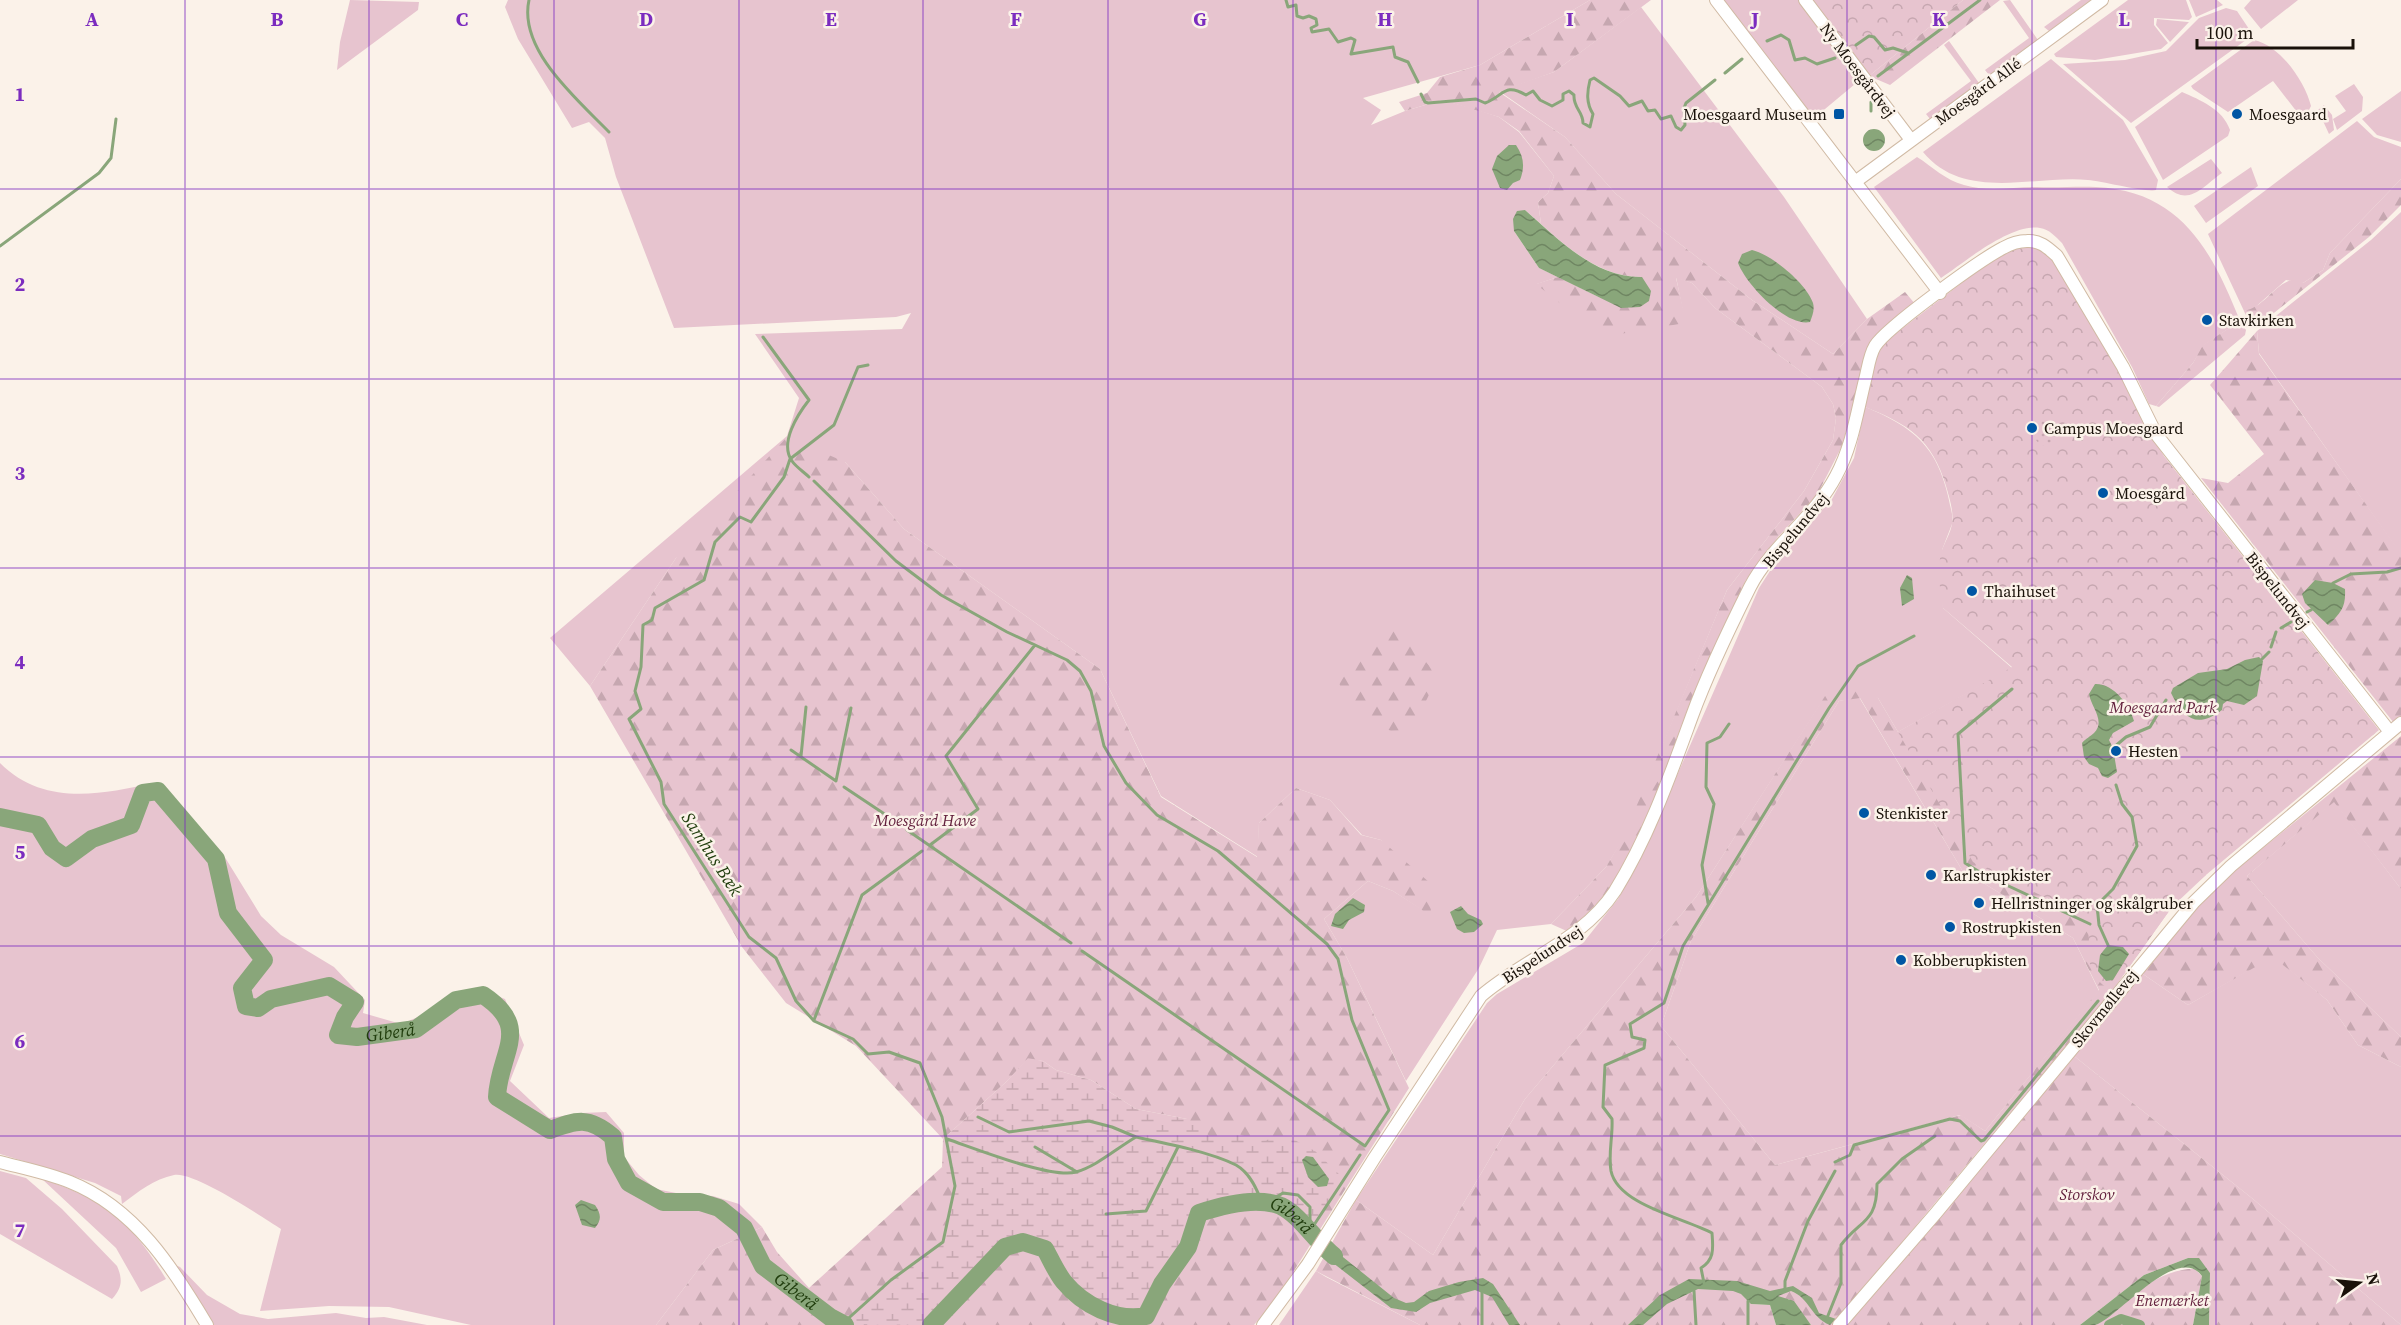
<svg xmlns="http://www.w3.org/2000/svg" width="2401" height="1325" font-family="'Source Serif 4',serif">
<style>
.grass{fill:#e7c4cf}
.forest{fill:url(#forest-firs);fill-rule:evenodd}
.wetland{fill:url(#wetland-marsh)}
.park{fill:url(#park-crowns)}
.garden{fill:url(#garden-dots)}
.water{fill:url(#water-waves)}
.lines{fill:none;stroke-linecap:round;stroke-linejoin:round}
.stream{stroke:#89a67a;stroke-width:3}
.canal{stroke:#89a67a;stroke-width:10}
.river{stroke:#89a67a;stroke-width:18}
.minor-casing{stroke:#d0baa4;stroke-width:14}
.minor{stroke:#fff;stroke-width:12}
.grid{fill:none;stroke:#7b2cbf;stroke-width:1.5;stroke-opacity:0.55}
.poi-dot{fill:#0056a4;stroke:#fbf2e9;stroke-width:2}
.labels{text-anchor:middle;stroke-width:5;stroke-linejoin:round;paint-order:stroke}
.street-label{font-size:16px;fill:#191109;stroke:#fbf2e9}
.poi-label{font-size:16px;fill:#191109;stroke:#fbf2e9;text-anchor:start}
.park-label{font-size:16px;font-style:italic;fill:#621f3c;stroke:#fbf2e9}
.water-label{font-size:18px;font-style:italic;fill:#213e0e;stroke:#fbf2e9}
.grid-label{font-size:20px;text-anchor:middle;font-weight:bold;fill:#7b2cbf;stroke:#fbf2e9;stroke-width:5;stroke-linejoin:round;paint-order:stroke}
</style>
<defs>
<pattern id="forest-firs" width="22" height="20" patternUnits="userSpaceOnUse" patternTransform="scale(1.5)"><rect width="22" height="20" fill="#e7c4cf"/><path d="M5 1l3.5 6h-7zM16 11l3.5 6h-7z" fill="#c6a7b0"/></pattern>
<pattern id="wetland-marsh" width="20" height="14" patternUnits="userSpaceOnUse" patternTransform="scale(1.5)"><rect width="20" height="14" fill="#e7c4cf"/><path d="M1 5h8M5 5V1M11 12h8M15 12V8" fill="none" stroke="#c6a7b0"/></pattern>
<pattern id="park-crowns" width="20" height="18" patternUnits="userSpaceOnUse" patternTransform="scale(1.5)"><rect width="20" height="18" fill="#e7c4cf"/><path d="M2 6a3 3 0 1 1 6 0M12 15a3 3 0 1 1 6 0" fill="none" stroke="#c6a7b0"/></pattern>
<pattern id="garden-dots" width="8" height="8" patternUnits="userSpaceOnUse" patternTransform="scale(1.5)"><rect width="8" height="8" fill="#e7c4cf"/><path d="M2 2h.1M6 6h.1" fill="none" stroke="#c6a7b0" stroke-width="1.8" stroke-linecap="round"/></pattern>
<pattern id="water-waves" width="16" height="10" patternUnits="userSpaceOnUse" patternTransform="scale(1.5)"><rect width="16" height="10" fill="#89a67a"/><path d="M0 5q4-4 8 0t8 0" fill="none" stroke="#6f8662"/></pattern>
</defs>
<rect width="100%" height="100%" fill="#fbf2e9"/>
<path class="grass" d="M350,0L419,2L418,10L337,70L340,42Z
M508,0H1590L1480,65L1363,98L1381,110L1371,125L1405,111L1442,100L1475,109L1499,117L1519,132L1554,176L1548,193L1538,202L1541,224L1525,210L1514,231L1539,268L1558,277L1537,284L1684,316L1676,277L1692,283L1715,308L1822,387L1833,404L1836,418L1833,440L1804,491L1727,590L1625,836L1606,867L1551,924L1497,930L1479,968L1406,1081L1347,958L1324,919L1368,881L1393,891L1431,915L1381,840L1362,835L1330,800L1296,788L1259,823L1258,857L1161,796L1100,669L904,529L845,462L676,558L590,686L550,638L787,436L799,398L755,334L902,329L911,313L896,317L674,328L616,177L605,138L589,122L572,128L518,39L505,7Z
M1723,0H1799L1855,74V84L1819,114H1809Z
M2010,0L2038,40L1989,75L1985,70L2029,38L2003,1Z
M2081,0H2091L2049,31L2044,27Z
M2128,0H2186L2192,17L2189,20L2154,18V25L2168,43L2161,49L2095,60L2056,57L2054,54Z
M2189,0H2217L2223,5L2196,17Z
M2251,0H2298L2261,29L2244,8Z
M1641,7L1784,197L1867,319L1833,354L1752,300L1616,194L1565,137L1499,91L1554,72Z
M2226,8L2237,11L2253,35L2131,123L2063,64L2125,60L2166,51L2199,18Z
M2157,19L2188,22H2189L2170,42L2156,25Z
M2254,40C2281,46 2305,82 2311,106L2309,110L2297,112L2273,81L2228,112L2193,89L2191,86Z
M1949,41L1979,83L1930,119L1926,114L1971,81L1944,45Z
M2051,59L2123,120L2158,180L2156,190C2148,193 2102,181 2088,180C2034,175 1964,202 1923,152Z
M2354,84L2363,97L2362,111L2337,130L2333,119L2346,111L2335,96Z
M2401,91V142L2377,135L2362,119Z
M2182,92C2200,100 2223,109 2230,130L2228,136L2163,180L2135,127Z
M2324,105L2332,115L2334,130L2329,134L2318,110Z
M2357,121L2374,137L2401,147V179L2330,253L2323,270L2303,283L2286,280L2252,310L2244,311L2208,234Z
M1917,157C1933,167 1945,180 1964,185C1987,192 2013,187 2037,187C2057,188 2077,186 2096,187C2181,191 2212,251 2240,321L2204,345L2193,363L2156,406L2149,404L2132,367L2062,243C2056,237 2049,229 2040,228C2011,223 1965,262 1941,278L1874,187Z
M2211,159L2222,173C2202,187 2189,207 2167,187Z
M2251,167L2258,186L2206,223L2194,206Z
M2401,212V545L2395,546L2259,353L2257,331L2371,240Z
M1865,407C1922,430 1941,453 1952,514V524L1942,550L1943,608L2012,668L1898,732L1878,698L1827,694L1696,897L1525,1099L1433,1255L1356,1200L1487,1003L1497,994L1583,943L1618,899L1643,853L1759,588L1781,554L1832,499L1854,458Z
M1859,697L1962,870L2073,938L2099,991L1985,1131L1960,1115L1775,1165L1661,1026L1691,941L1839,701Z
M0,763C43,806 100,795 153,783L160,785L226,859L261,916L281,935L334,967L365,1000L363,1013L401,1024L418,1017L454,995L476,988L505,999L524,1045L510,1081L549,1118L582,1113L606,1112L624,1133V1157L639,1175L656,1189L686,1195L713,1196L739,1204L762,1227L713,1250L656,1325H471L389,1307L329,1306L260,1311L281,1229C262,1217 194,1171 174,1175C154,1179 138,1192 122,1204L121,1196L95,1183L0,1154Z
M2334,801L2401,889V1037L2318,958L2247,876Z
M2273,956L2327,1000L2358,1045L2401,1067V1325L2253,1199L2074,1056L2140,972L2188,1005Z
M0,1171L26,1178L62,1209L117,1266C123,1280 122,1288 112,1299L0,1234Z
M42,1179C105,1199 133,1224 166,1279L141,1292L116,1248Z
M173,1264L180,1267L207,1295L240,1314L268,1319L336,1313L366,1318L384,1317L427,1325H214Z
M1316,1271L1326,1277L1420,1325H1279Z"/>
<path class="forest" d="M1590,0H1651L1554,72L1499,92L1565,137L1616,194L1752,300L1833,354L1867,319L1905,292L1916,305L1858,388L1842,446L1817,495L1778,537L1746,580L1709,659L1646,820L1623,866L1609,891L1569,932L1551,924L1606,867L1624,836L1727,590L1804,491L1833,440L1836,418L1833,404L1822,387L1715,308L1692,283L1676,278L1685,317L1679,324L1602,337L1536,284L1558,277L1621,308L1642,277C1603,278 1568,249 1541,224L1538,202L1548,193L1554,176L1519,131L1499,117L1442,100L1405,111L1399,102L1427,93L1440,77L1480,65Z
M1963,0H2000L1890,85L1869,76Z
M2401,179V205L2369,237L2260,324L2251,328L2244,311C2266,307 2275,281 2297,279L2303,283L2323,270L2330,253Z
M2240,321L2246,330L2245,335L2159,407L2156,406L2193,363L2203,345Z
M2257,331L2259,354L2395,545H2401V732L2201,478L2228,483L2264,454L2210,385Z
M787,437L845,462L904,529L1100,669L1161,797L1257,857L1259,823L1296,788L1330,800L1361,835L1381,840L1430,883L1431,916L1393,891L1368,881L1324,919L1347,958L1409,1088L1280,1293L1254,1325H656L713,1250L762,1227L777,1252L809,1288L942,1167L990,1196L1187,1119L1136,1109L1091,1080L1056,1070L1043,1061L1028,1059L1006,1082L943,1139L856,1046L786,1003L742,947L590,686L676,558Z
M1396,627L1438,676L1412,730L1391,731L1352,714L1339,683L1369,642Z
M2012,668L2206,875L2172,907L2112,991L1833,1325H1811L1789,1299L1751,1304L1770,1305L1776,1325H1420L1316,1271L1356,1200L1433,1255L1525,1099L1696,897L1827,693L1855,686L1878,698L1898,732ZM1860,698L1962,870L2073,938L2099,990L1985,1131L1961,1115L1775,1165L1661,1026L1691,941L1839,701Z
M2401,736V889L2334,802L2247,876L2318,958L2401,1037V1067L2358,1045L2327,1000L2273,957L2188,1005L2140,972L2216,886Z
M2074,1056L2253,1199L2401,1325H2209L2210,1273L2188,1258L2144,1275L2080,1325H1844L1882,1285Z
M2188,1269H2195L2202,1276L2193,1325H2096C2124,1303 2152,1273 2188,1269Z"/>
<path class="wetland" d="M1028,1058L1043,1061L1056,1070L1091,1080L1136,1109L1187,1119L1219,1143L1236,1133L1258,1141L1289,1137L1315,1151L1344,1179L1310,1231C1302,1224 1292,1212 1282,1207C1260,1196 1221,1205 1199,1213L1188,1247L1162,1284L1146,1316C1116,1322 1083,1305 1064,1282C1056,1272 1051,1260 1045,1249L1023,1242L1004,1247L931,1325L842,1324L891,1280L943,1242L955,1186L942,1167L943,1139L1006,1082Z"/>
<path class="park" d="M1812,0H1963L1869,76Z
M2026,244L2048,253L2119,367L2141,418L2164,456L2379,730L2188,890L2172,907L2112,991C2082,974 2089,950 2089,919L1973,862L1898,732L2012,667L1943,608C1940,590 1937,571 1941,553C1944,543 1951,533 1952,523C1954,511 1949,497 1946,486C1932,439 1908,424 1865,407L1875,355L1891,337L1997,256Z"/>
<path class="garden" d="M2034 433a13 13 0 1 1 26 0a13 13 0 1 1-26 0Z"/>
<path class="water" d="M1863 140a11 11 0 1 1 22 0a11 11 0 1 1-22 0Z
M1509,145H1516C1524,157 1525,167 1520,180L1513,183L1507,190L1500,188L1492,169L1497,156Z
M1525,210C1558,239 1595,278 1642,277L1651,291L1649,301L1640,307L1621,308L1539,268L1514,231L1513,219L1517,211Z
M1752,250C1771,254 1807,284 1813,303C1815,310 1812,317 1810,322C1786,327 1746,284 1738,263L1742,254Z
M1907,575L1912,578L1914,599L1902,606L1900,588Z
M2315,580L2333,583L2345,589C2346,607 2341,613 2328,625L2305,603L2302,594Z
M2259,657L2263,661L2257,696L2244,705L2227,701L2223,704L2222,710C2197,729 2184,719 2171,693L2173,688L2198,673L2227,669L2245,660Z
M2095,684C2113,683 2130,705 2134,721L2113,733L2109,740L2113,748L2117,772L2108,778L2102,776L2098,768L2089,764L2084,757L2082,743C2086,738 2090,737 2094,733C2106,721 2091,707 2089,694Z
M1353,898L1365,905L1364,912L1349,920L1343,929L1331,926L1335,914Z
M1461,906L1468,914L1481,920L1483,924L1474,932L1464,933L1457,929L1450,912Z
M2108,945L2123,947L2129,954L2113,980L2106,981L2098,971L2100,955Z
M1306,1156L1313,1157L1329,1179L1327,1186L1318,1187L1308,1177L1302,1160Z
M581,1200L595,1205C601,1214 602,1219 595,1228L582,1225L575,1205Z
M1328,1245L1394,1298L1406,1303L1414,1302L1429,1291L1459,1282L1483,1278L1493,1284L1520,1325H1509L1492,1297L1475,1290L1430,1303L1416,1312L1391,1308L1328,1259L1323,1254Z
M2188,1258H2199L2210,1273L2209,1325H2193L2202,1276C2177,1242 2116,1320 2095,1325C2090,1325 2085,1325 2080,1325L2144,1275Z
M1689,1279L1737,1281L1770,1291L1793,1286L1812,1298L1819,1313L1836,1319L1830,1325C1810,1317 1810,1298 1791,1291L1778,1296L1794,1301L1811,1325H1776L1770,1305L1751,1304L1741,1294L1733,1291L1698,1289L1667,1304L1643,1325H1628L1660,1295Z"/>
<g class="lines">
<path class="stream" d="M529,0C518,50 578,100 609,132
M1286,0L1288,7L1296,5L1297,16L1303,18L1309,16L1316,19L1317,25L1311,28L1312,32L1329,29L1338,42L1351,38L1355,40L1351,54L1393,47L1395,57L1408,62L1418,82
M1767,41L1781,35L1789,40L1795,60L1805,58L1817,64L1835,58
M1856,45L1869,36L1874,37L1885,50L1893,48L1908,53
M1725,73L1742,59
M1878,76L1980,0
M1421,94L1425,102L1428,103L1476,99L1485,103C1504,96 1504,82 1526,95L1533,91L1540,100L1552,106L1563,100V94L1569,91L1574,95C1573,108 1583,111 1583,123L1590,127L1593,114C1586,103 1587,92 1590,80L1594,78L1620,96L1629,106L1642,101L1648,111L1655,110L1661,119L1671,116L1676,127L1681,130L1685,125L1684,108L1686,103L1715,80
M1871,102V111
M0,246L99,173L111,158L116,119
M763,337L809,400C798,414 779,443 792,461C796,467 804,472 809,477
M814,481L896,561L941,595L1007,632L1067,660L1080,671L1091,691L1104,746L1126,783L1157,815L1218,851L1327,944L1338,959L1352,1020L1389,1110L1365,1146L1082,951
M2333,583L2351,574L2387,572L2401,568
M2307,612L2311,610
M2281,628L2291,622
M2271,647L2276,632
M2262,659L2269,652
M2113,748L2126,737L2150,727L2166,700
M791,750L836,781L851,708
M801,756L806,707
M844,787L898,823
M907,830L1071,943
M930,845L978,809L946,756L1035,645
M1978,871L1965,863L1958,734L2012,689
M1987,876L2090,924
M1708,903L1702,865L1714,804L1706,787L1707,743L1720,737L1729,724
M2108,945L2099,925L2097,905L2113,889L2137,846L2132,817L2122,804L2116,785
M814,1020L862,895L922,851
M978,1117L1009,1132L1089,1121L1112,1127L1136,1137
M947,1139C974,1148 1051,1179 1076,1172C1097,1166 1117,1148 1136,1137C1165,1143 1210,1152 1236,1165C1250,1173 1257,1189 1262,1203
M1035,1147L1077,1172
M1835,1162L1850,1155L1854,1145L1950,1119L1960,1121L1981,1141L1984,1140L2098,1001
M1265,1204L1283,1193L1298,1195L1310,1207V1230
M1106,1214L1146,1211L1178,1147
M1310,1231L1360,1155
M1704,1283L1701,1268C1715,1259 1713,1248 1712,1233C1684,1218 1618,1205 1611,1171C1608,1153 1613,1137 1612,1119L1603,1107L1605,1065L1644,1048L1645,1040L1632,1037L1630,1024L1664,1003L1683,946L1829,708L1858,666L1914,636
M1482,1288V1325
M1785,1290V1281L1808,1221L1835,1171
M1694,1291L1696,1325
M1748,1301V1325
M1827,1318L1841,1283V1245C1861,1219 1877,1223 1877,1184L1902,1159L1935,1136
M842,1324L891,1280L943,1242L955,1186L942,1117L920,1063L889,1052L868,1054L853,1039L814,1021L796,1001L776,958L749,937L664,804L661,782L629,719L641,709L635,691L641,667L643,625L652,620L655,608L704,580L715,542L740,517L751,522L784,477L790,459L834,425L858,367L868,365"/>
<path class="canal" d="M2109,1325L2121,1319L2140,1325"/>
<g class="river">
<path id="s1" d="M0,817L38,825L52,848L66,858L92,839L131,825L143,793L158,791L216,859L228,913L264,960L242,988L246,1006L258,1008L271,999L329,986L355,1002L345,1017L338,1035L357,1037L416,1029L456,1000L483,995C533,1028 499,1052 497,1097L550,1130C577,1120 589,1116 613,1137L616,1159L629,1183L663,1202H700L719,1208L744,1228L763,1266L830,1317L845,1325"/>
<path id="s2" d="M931,1325L1005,1247L1023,1242L1045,1249C1051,1260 1056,1272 1064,1282C1083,1305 1116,1322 1146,1316L1162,1284L1188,1247L1199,1213C1223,1205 1257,1196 1281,1206C1300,1215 1317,1243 1334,1256"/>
</g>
<g class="minor-casing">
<path id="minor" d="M1716,0L1940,293
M1805,0L1911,140
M1855,182L2102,0
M0,1162C23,1168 48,1173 70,1182C135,1208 173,1268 207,1325
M1263,1325L1308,1264L1375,1157L1481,996C1525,958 1582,941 1615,891C1649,836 1670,776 1692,716C1708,672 1729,629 1750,587C1772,545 1814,518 1836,476C1852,447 1857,412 1865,380C1868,369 1869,356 1875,346C1887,327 1980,260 2003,248C2010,244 2019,241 2027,241C2040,240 2048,248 2057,256L2123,367L2156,434L2390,732
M1839,1325L1936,1213L2194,902L2231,866L2401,723"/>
</g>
<use href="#minor" class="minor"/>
</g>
<path class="grid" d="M185,0V1325M369,0V1325M554,0V1325M739,0V1325M923,0V1325M1108,0V1325M1293,0V1325M1478,0V1325M1662,0V1325M1847,0V1325M2032,0V1325M2216,0V1325M0,189H2401M0,379H2401M0,568H2401M0,757H2401M0,946H2401M0,1136H2401"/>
<g class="poi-dot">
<rect x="1833" y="108" width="12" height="12" rx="3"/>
<circle cx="2237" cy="114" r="6"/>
<circle cx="2207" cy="320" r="6"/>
<circle cx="2032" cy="428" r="6"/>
<circle cx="2103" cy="493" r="6"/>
<circle cx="1972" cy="591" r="6"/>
<circle cx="2116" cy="751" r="6"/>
<circle cx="1864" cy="813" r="6"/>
<circle cx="1931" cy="875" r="6"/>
<circle cx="1979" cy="903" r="6"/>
<circle cx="1950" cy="927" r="6"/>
<circle cx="1901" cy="960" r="6"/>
</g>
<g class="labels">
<g class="street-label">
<text transform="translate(1858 70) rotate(53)" y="6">Ny Moesgårdvej</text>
<text transform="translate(1978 91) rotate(-36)" y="6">Moesgård Allé</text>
<text transform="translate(1795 530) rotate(-50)" y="6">Bispelundvej</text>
<text transform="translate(2278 590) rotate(52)" y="6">Bispelundvej</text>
<text transform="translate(1542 954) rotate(-33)" y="6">Bispelundvej</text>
<text transform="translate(2104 1008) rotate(-51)" y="6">Skovmøllevej</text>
</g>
<g class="poi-label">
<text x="1827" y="120" text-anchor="end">Moesgaard Museum</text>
<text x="2249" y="120">Moesgaard</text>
<text x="2219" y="326">Stavkirken</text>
<text x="2044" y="434">Campus Moesgaard</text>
<text x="2115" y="499">Moesgård</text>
<text x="1984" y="597">Thaihuset</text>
<text x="2128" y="757">Hesten</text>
<text x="1876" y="819">Stenkister</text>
<text x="1943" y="881">Karlstrupkister</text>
<text x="1991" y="909">Hellristninger og skålgruber</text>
<text x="1962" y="933">Rostrupkisten</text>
<text x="1913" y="966">Kobberupkisten</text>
</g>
<g class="park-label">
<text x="2163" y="713">Moesgaard Park</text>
<text x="925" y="826">Moesgård Have</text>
<text x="2087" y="1200">Storskov</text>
<text x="2172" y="1306">Enemærket</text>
</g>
<g class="water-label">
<text transform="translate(712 854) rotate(57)" y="6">Samhus Bæk</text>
<text dy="6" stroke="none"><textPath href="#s1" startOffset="672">Giberå</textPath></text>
<text dy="6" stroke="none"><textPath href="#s2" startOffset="495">Giberå</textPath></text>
<text dy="6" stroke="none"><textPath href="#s1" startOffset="1281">Giberå</textPath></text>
</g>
</g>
<g class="grid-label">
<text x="92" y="26">A</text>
<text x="277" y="26">B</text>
<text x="462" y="26">C</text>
<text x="646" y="26">D</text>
<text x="831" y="26">E</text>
<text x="1016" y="26">F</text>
<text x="1200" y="26">G</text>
<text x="1385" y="26">H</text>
<text x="1570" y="26">I</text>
<text x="1755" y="26">J</text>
<text x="1939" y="26">K</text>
<text x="2124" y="26">L</text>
<text x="20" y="101">1</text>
<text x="20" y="291">2</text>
<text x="20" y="480">3</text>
<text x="20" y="669">4</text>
<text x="20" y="859">5</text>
<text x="20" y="1048">6</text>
<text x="20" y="1237">7</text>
</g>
<g transform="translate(2359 1283) rotate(75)" stroke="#fbf2e9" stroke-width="4.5" paint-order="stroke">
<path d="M0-4.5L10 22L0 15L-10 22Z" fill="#191109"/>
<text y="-9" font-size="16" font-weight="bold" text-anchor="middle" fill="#191109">N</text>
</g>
<path d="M2197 39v9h156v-9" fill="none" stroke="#191109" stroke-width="3"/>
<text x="2206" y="39" font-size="18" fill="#191109" stroke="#fbf2e9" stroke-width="4.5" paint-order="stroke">100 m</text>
</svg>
